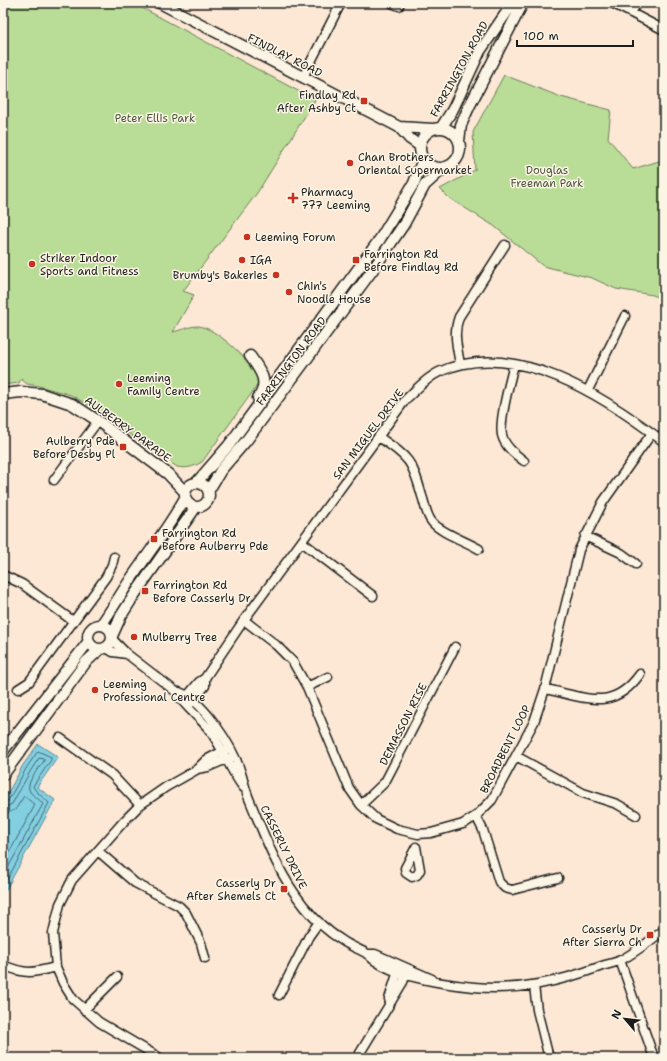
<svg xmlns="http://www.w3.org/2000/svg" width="667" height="1061" font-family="'Shantell Sans',sans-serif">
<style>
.green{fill:#b9dd97;stroke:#6a7c5a}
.water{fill:#83cfe2;stroke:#5a8793}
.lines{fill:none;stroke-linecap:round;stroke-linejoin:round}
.shore{stroke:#45646b;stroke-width:1}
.minor-casing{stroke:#1c1c1c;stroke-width:11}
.major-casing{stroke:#1c1c1c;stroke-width:13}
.minor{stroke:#fcf5e5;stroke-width:8}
.major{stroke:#fcf5e5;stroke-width:10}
.poi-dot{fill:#c8321e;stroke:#fcf5e5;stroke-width:1.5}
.labels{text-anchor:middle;stroke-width:3;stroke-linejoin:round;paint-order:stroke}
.street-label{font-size:11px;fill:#1c1c1c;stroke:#fcf5e5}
.poi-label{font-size:11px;fill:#1c1c1c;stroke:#fcf5e5;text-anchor:start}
.park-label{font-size:11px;fill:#4b5641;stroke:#fcf5e5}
</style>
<rect width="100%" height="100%" fill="#fce8d4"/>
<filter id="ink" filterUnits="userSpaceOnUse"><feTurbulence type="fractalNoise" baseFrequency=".025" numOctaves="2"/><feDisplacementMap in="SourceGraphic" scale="8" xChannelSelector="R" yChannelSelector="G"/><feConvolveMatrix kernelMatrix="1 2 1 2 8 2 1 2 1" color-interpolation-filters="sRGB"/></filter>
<g filter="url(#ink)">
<path class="green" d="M3,3H133L315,100L257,193L183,291L194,295L173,332C181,330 190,326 198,326C217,328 245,358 258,372L259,383L202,462C193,467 187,469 177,467L83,402L71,395L39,386L27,384L21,379L19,383L3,385Z
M504,75L561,97L611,110L608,138L633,169L659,161L664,165V301L653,295L616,289L592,278L543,266L494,226L449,198L440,189L475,170L473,132Z"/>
<path class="water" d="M38,744L58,757L37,787L55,800L3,895V802L23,765Z"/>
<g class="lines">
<path class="shore" d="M3,803L8,801L27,767L38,751L51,757V760L33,786L35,790L49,803L3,887
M3,808L12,804L31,770L39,758L44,759V761C39,769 23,784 31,793C34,797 40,799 43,804L3,877
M3,814L15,810L24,796L35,805L3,864"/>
<g class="minor-casing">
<path id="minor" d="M392,3L399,6
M612,3L664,30
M631,13L637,3
M303,77L341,3
M460,364C457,347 453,333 459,317L505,245
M514,364C510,381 499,419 502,435C505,447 515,454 524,461
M588,390L625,316
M379,437C409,458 412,460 422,496C425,504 426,515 432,522C441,533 466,541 479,549
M54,480L98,421
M585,536L621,553L636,564
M302,542L373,596
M3,575L22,584L73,621
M244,620L276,645L293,662L307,687L349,788L361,805L376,819L397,829L418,834L431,833L463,824L476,816L492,800L534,722L545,689L579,550L603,502L652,433
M112,639L127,654L175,691C184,706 198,716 208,728C223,747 229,769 243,787
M105,647L113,652L127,654
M307,687L328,677
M18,689L29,682L106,577L112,565L114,557
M545,689C586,697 612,713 640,674
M175,691C202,696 234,749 241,773C244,783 246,792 250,801C265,837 279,876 304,906C315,920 328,932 343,941C350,946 359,949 366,953C369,955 371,958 374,960C399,978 443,984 474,987C520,991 559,982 602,966C608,964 615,963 621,960C636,952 650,941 664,930
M183,701L199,682L205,678L244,620L406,399C416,390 426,378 439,372C515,337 605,397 664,442
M190,704L205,686V678
M60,738L112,775L140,805
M516,756L583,793L617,804L636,815
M197,769L208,767L231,757
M361,805L385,782L455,647
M476,816L483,830L499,882L505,888L512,890L558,878
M416,847L420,870L417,875L412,877L406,873L405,868Z
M98,851L135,883L179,906L186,913L201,943L205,958
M367,954H375L432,979
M620,960L654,1058
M3,965C26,975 33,973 56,967
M534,986L537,1010L549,1058
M279,995L309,936L319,922
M389,999L399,968
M84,1010L117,977
M160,1058L99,1022L73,999L63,983L56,967L53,933L60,904L72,880L125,820L140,805L166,787L196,770L206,760L229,748
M357,1058L403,982L408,969"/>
</g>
<g class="major-casing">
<path id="major" d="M160,3L399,127L410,139L420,146
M399,127L433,129
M441,128L453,109L480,51L513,3
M420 148a20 20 0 1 1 40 0a20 20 0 1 1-40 0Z
M459,141L461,125L469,107L523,3
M250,356C260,370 270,382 258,398
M3,394L21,392L42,394L72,404L98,421L168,474L185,492
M197,482L229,445L380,239L414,183L423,159
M185 495a12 12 0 1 1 24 0a12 12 0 1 1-24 0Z
M209,490L221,470L246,441L374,268L404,224L425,185L445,167
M101,625C113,608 123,590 135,573C152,548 170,525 185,498
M88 637a12 12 0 1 1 24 0a12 12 0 1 1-24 0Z
M112,636L121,616L135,594L196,507
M3,751L89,641
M3,775L86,662L100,649"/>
</g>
<use href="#minor" class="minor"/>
<use href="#major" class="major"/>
</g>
</g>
<g class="poi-dot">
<rect x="360" y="97" width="8" height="8" rx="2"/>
<circle cx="350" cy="163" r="4"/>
<path d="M291 192h4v4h4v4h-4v4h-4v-4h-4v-4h4z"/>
<circle cx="247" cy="237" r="4"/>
<circle cx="242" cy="260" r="4"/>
<rect x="352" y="256" width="8" height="8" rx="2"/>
<circle cx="32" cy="264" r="4"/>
<circle cx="276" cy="275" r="4"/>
<circle cx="289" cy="292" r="4"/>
<circle cx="119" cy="384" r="4"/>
<rect x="119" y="443" width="8" height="8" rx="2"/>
<rect x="150" y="535" width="8" height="8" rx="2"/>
<rect x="141" y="587" width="8" height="8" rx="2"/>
<circle cx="134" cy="637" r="4"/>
<circle cx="95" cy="690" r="4"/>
<rect x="280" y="885" width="8" height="8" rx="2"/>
<rect x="646" y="931" width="8" height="8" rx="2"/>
</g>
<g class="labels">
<g class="street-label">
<text transform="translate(285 55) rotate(27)" y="4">FINDLAY ROAD</text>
<text transform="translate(459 69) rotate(-61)" y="4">FARRINGTON ROAD</text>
<text transform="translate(291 361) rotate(-53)" y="4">FARRINGTON ROAD</text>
<text transform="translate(128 429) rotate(36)" y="4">AULBERRY PARADE</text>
<text transform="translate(368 434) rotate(-53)" y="4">SAN MIGUEL DRIVE</text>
<text transform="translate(403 724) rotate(-63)" y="4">DEMASSON RISE</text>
<text transform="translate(505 749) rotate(-63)" y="4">BROADBENT LOOP</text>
<text transform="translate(284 847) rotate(64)" y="4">CASSERLY DRIVE</text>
</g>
<g class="poi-label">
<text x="356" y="99" text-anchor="end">Findlay Rd<tspan x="356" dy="13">After Ashby Ct</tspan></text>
<text x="358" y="161">Chan Brothers<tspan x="358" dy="13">Oriental Supermarket</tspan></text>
<text x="301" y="196">Pharmacy<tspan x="301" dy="13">777 Leeming</tspan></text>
<text x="255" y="241">Leeming Forum</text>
<text x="364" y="258">Farrington Rd<tspan x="364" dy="13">Before Findlay Rd</tspan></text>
<text x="40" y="262">Striker Indoor<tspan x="40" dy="13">Sports and Fitness</tspan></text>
<text x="250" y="264">IGA</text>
<text x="268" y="279" text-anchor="end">Brumby's Bakeries</text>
<text x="297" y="290">Chin's<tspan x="297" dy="13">Noodle House</tspan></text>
<text x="127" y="382">Leeming<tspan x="127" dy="13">Family Centre</tspan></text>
<text x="115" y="445" text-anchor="end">Aulberry Pde<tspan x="115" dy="13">Before Desby Pl</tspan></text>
<text x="162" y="537">Farrington Rd<tspan x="162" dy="13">Before Aulberry Pde</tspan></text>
<text x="153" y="589">Farrington Rd<tspan x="153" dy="13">Before Casserly Dr</tspan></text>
<text x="142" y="641">Mulberry Tree</text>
<text x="103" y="688">Leeming<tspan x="103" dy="13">Professional Centre</tspan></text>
<text x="276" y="887" text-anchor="end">Casserly Dr<tspan x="276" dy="13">After Shemels Ct</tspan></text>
<text x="642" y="933" text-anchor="end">Casserly Dr<tspan x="642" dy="13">After Sierra Ch</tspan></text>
</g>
<g class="park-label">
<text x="155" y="122">Peter Ellis Park</text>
<text x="547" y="174">Douglas<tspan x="547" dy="13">Freeman Park</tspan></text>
</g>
</g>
<rect width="667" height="1061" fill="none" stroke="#fcf5e5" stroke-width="16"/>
<rect x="8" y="8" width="651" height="1045" fill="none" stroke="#1c1c1c" stroke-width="1.5" filter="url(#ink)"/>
<g transform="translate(625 1019) rotate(298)" stroke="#fcf5e5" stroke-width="3" paint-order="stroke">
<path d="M0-3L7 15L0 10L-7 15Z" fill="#1c1c1c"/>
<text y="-6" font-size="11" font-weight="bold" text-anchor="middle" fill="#1c1c1c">N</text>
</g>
<path d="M517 40v6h116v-6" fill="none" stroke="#1c1c1c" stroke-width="2"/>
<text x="523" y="40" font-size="12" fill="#1c1c1c" stroke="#fcf5e5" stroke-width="3" paint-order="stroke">100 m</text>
</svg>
